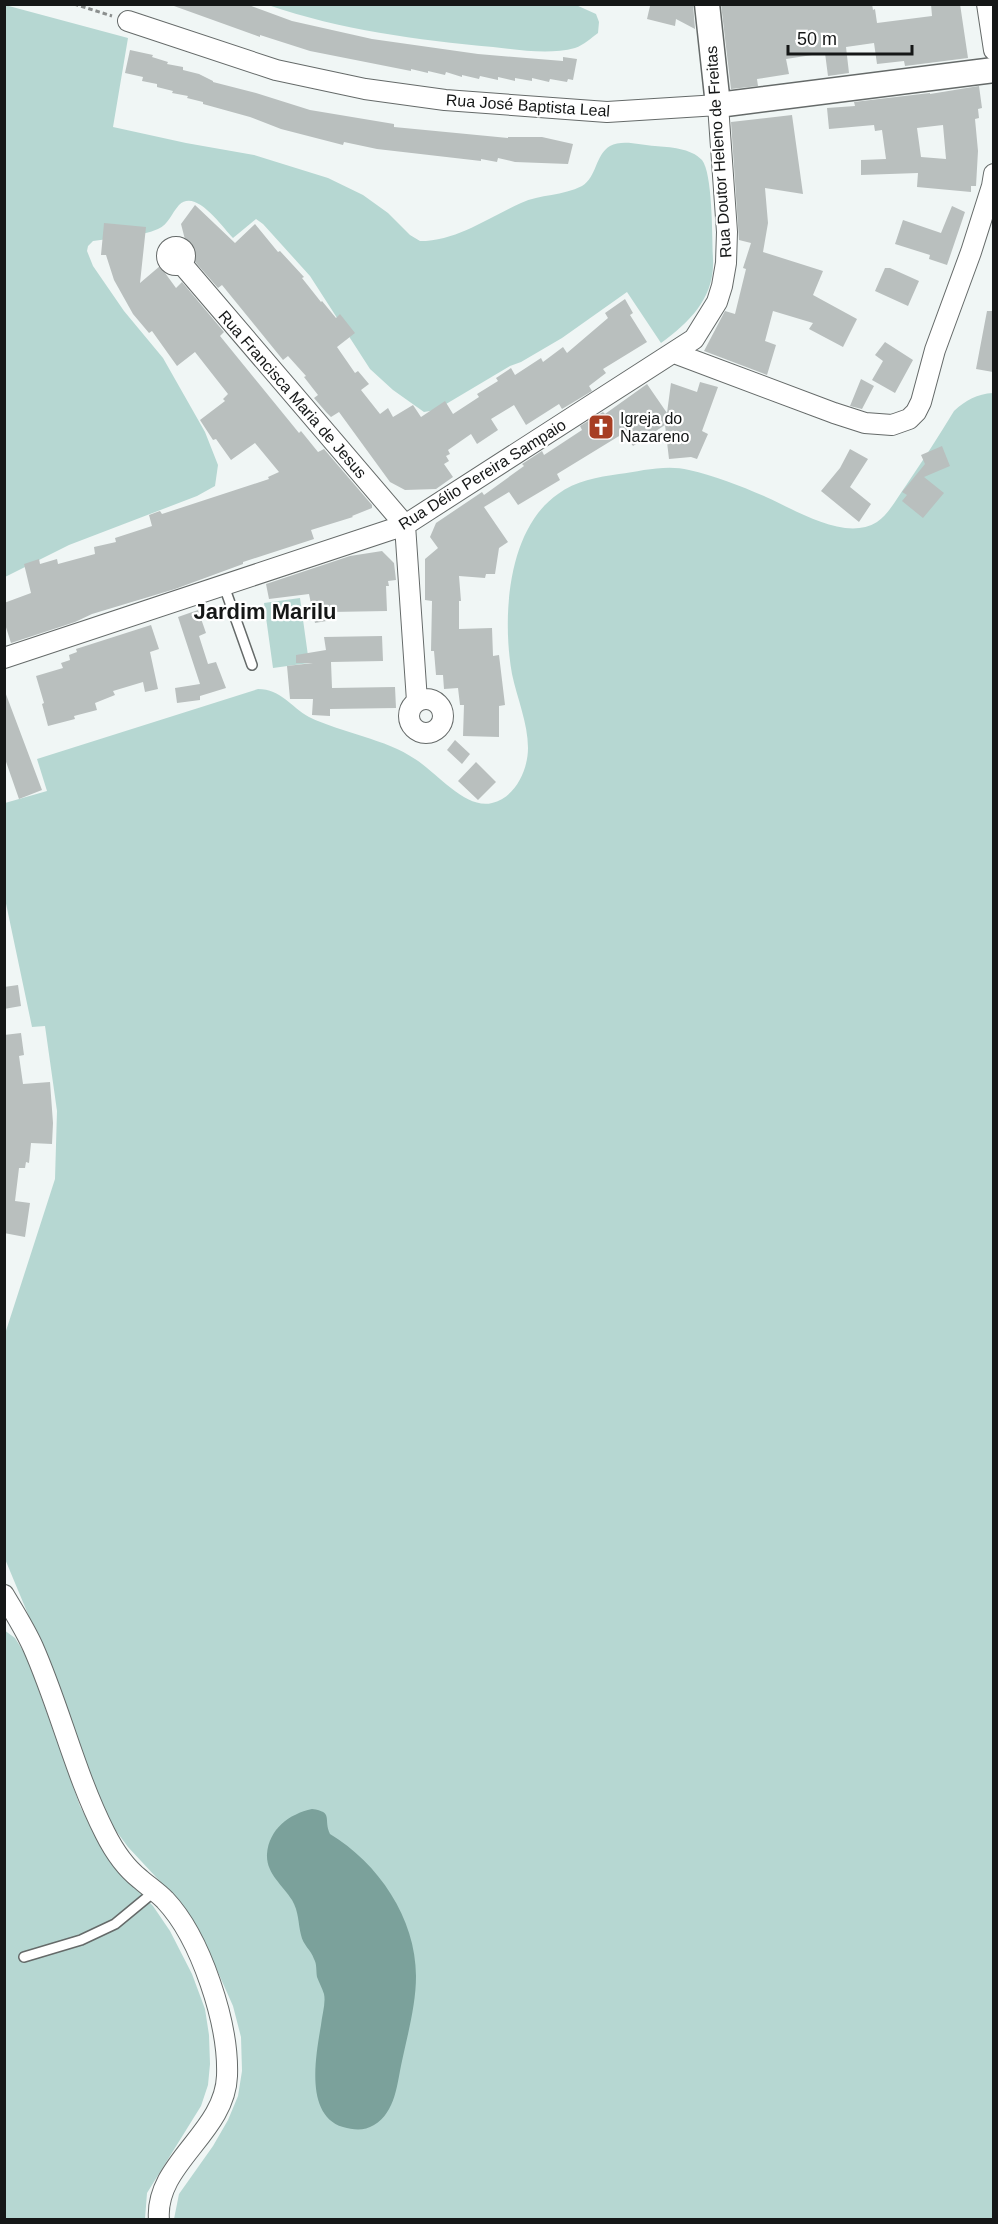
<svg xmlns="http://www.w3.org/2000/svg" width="998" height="2224" font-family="Helvetica,sans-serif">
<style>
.green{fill:#b6d7d2}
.water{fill:#7ba19b}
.building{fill:#b9bfbe;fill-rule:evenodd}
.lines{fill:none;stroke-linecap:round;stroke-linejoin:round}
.service-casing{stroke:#656a69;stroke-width:12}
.minor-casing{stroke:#656a69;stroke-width:22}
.tertiary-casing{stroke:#656a69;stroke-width:27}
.path{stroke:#8b8f8e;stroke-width:3;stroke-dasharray:4.5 3;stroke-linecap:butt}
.service{stroke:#fff;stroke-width:9}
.minor{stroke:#fff;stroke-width:20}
.tertiary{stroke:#fff;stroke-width:24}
.labels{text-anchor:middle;stroke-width:4.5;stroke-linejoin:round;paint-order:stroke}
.street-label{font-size:16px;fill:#151717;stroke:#fff}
.poi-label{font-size:16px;fill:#151717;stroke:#fff;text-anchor:start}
.district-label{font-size:22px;font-weight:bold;fill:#151717;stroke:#fff}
</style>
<rect width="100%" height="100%" fill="#f0f6f5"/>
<path class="green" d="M5,5L128,38L113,127L186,143L254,155L328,178L363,195L388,213L410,235L420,241C457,241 489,217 521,203C540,194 563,196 582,186C597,177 595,155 610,146C622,139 641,145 655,146C669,147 691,148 702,160C713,174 712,239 713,259C715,297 690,322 661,343L627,292L562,338L521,362L510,366L436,410L424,412L393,390L370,369L310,276L263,224L256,219L233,238C222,227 196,188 179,205C171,214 169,224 158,229C140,237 112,238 93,241L88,246L87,251L93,266L124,311L163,358L205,432L218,465L215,486L197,496L69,545L5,577Z
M268,5H576L596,14L599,22L598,33C591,38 584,45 575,48C549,55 520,50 493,47C417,40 341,30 268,5Z
M993,393V2219H174L179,2194L213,2146L228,2120L238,2096L242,2071L241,2037L233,2006L217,1970L200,1936L181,1904L128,1847L105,1816L35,1631L5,1559V1334L55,1179L57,1111L45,1026L32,1027L4,894L5,803L47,791L37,759L258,689C281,689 291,707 309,717C342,733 386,739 415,759C436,772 466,810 492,803C515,798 528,770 528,748C528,723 517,698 512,674C502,618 507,529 558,494C575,481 598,477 619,474C641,471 667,464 689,470C715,476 741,486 766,497C796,510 845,542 877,522C890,513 898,496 907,484C923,460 939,436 954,411C966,400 977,394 993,393Z
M300,598L309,663L273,668L264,603Z
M4,1630L15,1638L27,1657L80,1806L96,1837L116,1868L153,1906L170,1931L192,1974L205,2009L209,2035L210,2064L208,2085L201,2106L147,2193L145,2219H5Z"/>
<path class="water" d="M312,1809C334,1812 323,1819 330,1834C378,1863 416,1918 416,1976C416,2004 408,2033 402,2061C397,2083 396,2112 374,2125C364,2131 354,2130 343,2127C304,2115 316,2055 321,2025C322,2015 326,2003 324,1994C322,1988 319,1982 317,1977C316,1971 317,1964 314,1959C311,1950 303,1945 301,1935C298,1923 299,1912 292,1900C283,1885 266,1874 267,1854C269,1829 289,1814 312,1809Z"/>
<path class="building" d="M174,4H246L292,21L372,39L478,54L563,61V57L577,59L573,80L568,79L567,82L550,79L549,82L532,78V81L515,78V81L498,77V80L480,76L479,79L462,75V77L446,72L445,75L428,71V73L411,69V71L310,51L260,35V37L174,6Z
M647,4H693L695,29L676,19L675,26L647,19L650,6Z
M721,4H872L873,10L875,9L877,23L932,16L931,4H960L968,58L905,66L904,61L877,64L874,43L846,47L849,73L828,76L825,53L786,59L789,74L757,79L758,86L731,89Z
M130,50L153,55L152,57L168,62L167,64L183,67V70L199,74L213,81V82L256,93L310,110L394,124V127L508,138V137H542L573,144L568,164L515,162L498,158L497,162L481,159V161L377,149L344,142L343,145L281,129L250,117L203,104V102L187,98L188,96L172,93L173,91L157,87V84L142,81L143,77L125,73Z
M979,86L982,108L978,109L979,118L975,119L978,151L976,186H971V192L917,187L918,173L861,175V160L886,159L882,130L875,131L874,125L829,129L827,108L855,106L854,102L930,93V94ZM943,125L946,159L921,157L917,128Z
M792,115L803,194L765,188L768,223L763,252L823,271L813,295L857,319L843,347L809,329L813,323L773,311L765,341L776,345L767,375L704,351L725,311L735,314L746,269L743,268L751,243L739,240L731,122Z
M195,205L235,243L255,224L278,252L280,251L304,277L302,278L321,302L322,301L336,318L340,314L355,333L337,347L355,373L358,371L369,384L361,390L380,414L388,408L393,417L413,405L421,417L445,401L453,414L479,397L477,394L498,381L496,378L511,368L515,375L541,358L543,362L563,347L567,353L608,318L605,313L625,299L633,313L630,315L647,342L603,369L606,373L589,386L592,391L562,409L559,404L526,425L514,405L491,419L498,430L477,444L471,434L448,450L450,454L446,456L449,461L444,464L453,477L436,489L405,490L390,482L339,412L331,417L326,412L314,398L318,395L304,377L306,376L288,356L283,360L222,285L218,288L189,255L181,224Z
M952,206L965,212L947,265L929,259L930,255L895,244L903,220L941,233Z
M104,223L146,227L140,283L160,266L176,288L182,282L224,332L220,336L299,433L301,431L318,452L324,449L372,505V508L352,516L353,517L311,530L314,539L243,562V564L175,589L92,614L75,622L11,643L4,621V603L31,593L24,564L39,559L40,564L57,559L58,564L95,554L94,547L116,542L115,538L152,526L149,515L160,511L162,514L269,479L268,477L279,472L255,443L231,460L216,439L213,440L200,420L225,401L223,399L228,394L195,352L177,366L152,331L149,333L133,314L114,280L106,255H101Z
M885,268H890L919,281L908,306L875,291Z
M987,311H993V372L976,369Z
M885,342L913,360L895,393L872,380L883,361L875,355Z
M861,379L874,386L862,409L850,406Z
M700,382L718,387L702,431L708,434L697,459L691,457L669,459L665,425L633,446L624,433L557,474L560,480L518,505L509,492L484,507L508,542L499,548L495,574H486L485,578L459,576L461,601H459V629L492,628L493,656L499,655L505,705L499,706V737L463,736L464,705H460L458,688L444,689L443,675H436L434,651H431L432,601L425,600V559L438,548L430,537L436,523L482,492L484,495L524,466L522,464L542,451L544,455L582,430L580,426L603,412L605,414L647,384L667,413L671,383L697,392Z
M942,446L950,466L924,477L944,493L923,518L902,501L907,495L902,492L925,464L921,455Z
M850,449L868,459L850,487L871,504L859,522L821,491L840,468Z
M382,551L394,563L396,580L388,581L389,586H386L387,611L331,612L332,620L315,623L309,594L269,599L266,584L350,556Z
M198,610L206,633L199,636L208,664L216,662L226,688L200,696V700L177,703L175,688L200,684L178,617Z
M151,625L159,649L150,652L158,689L145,692L143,682L113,691L115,695L95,703L97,710L74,716L75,719L48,726L42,704L44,703L36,676L63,668L61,663L70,660L69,655L77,652L76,649Z
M382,636L383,661L331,662L332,688L395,687L396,708L330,709V716L312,715L313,699H290L287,666L313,663H296V655L326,650L324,637Z
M4,689L42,790L19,799L4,756Z
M455,740L470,754L462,764L447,750Z
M476,762L496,782L478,800L458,781Z
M18,985L21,1006L4,1009V987Z
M21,1033L24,1055L19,1056L23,1084L50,1082L53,1123L52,1144L31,1143L29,1163L26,1162L25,1168H19L15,1201L30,1203L25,1237L4,1233V1035Z"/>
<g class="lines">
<g class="service-casing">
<path id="service" d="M224,586L252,665
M24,1957L81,1940L115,1924L155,1891"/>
</g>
<g class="minor-casing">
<path id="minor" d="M987,4L994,50
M167 256a9 9 0 1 1 18 0a9 9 0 1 1-18 0Z
M181,263L405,525
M674,353L834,413L865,423L892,425L909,419L916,412L921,402L935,350L971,252L992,186L994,174
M405,525L417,701
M4,658L405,525L694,339L717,302L722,286L726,263L727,232L718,105L607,112L445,100L365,89L276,70L128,21
M409 716a17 17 0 1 1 34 0a17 17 0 1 1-34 0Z
M4,1595C14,1612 25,1629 33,1647C60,1708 75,1774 105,1833C113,1849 126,1868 140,1879C148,1886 157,1892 165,1900C201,1938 229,2024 227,2076C225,2133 154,2164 159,2220"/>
</g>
<g class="tertiary-casing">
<path id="tertiary" d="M707,4L718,105L994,70"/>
</g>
<path class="path" d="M74,4L112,16"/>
<use href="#service" class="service"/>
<use href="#minor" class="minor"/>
<use href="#tertiary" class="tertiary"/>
</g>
<defs>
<g id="church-square" transform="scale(1.35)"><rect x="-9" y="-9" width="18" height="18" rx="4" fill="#a73e23" stroke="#fff"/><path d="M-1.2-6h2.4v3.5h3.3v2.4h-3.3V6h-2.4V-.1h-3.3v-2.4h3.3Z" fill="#fff"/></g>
</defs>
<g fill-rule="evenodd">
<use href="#church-square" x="601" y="427"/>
</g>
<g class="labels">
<g class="street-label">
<text transform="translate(528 105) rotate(4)" y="6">Rua José Baptista Leal</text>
<text transform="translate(718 152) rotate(-94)" y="6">Rua Doutor Heleno de Freitas</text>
<text transform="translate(293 394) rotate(49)" y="6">Rua Francisca Maria de Jesus</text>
<text transform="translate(482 474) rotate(-32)" y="6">Rua Délio Pereira Sampaio</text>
</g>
<g class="poi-label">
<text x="620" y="424">Igreja do<tspan x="620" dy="18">Nazareno</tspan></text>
</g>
<g class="district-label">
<text x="265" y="619">Jardim Marilu</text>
</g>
</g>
<rect width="998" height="2224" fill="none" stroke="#151717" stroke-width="12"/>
<path d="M788 45v9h124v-9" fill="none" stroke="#151717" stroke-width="3"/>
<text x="797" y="45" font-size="18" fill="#151717" stroke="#ffffff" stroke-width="4.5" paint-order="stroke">50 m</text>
</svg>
